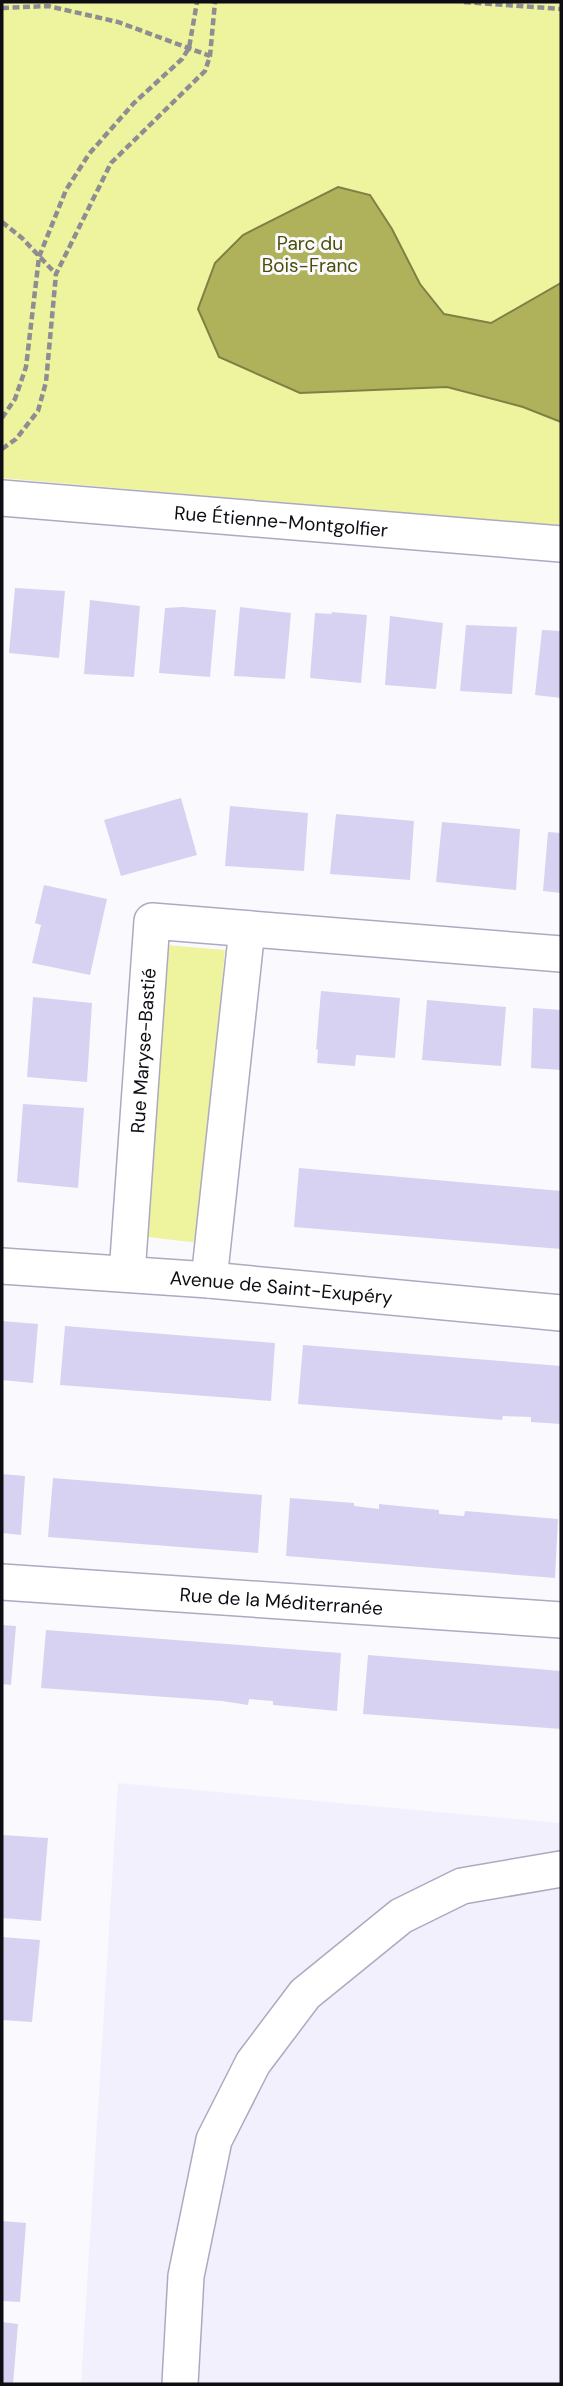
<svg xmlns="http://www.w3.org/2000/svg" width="563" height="2386" font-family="'DM Sans',sans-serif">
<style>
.built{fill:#f2f0fd}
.green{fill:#eef39d}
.water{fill:#afb25a;stroke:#7f8045;stroke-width:2}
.building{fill:#d8d2f2}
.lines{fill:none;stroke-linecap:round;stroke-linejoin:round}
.minor-casing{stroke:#ada9c0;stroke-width:38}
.path{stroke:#8e8d93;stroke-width:4.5;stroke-dasharray:7 3.5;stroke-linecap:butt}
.minor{stroke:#fff;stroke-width:35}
.labels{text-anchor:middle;stroke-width:6;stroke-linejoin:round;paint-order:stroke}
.park-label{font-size:19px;fill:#4c4e08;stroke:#faf9fe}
.street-label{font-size:19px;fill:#0e0d14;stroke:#faf9fe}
</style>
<rect width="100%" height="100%" fill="#faf9fe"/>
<path class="built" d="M118,1783L561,1823V2384H81Z"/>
<path class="green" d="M2,2H561V527L2,478Z
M166,945L225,950L199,1243L139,1236Z"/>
<path class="water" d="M338,187L370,195L392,229L420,284L444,314L491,323L561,283V422L523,407L447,387L300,393L219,357L198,309L215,263L243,235Z"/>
<path class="building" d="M15,588L65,591L59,658L9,653Z
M90,600L140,606L134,677L84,674Z
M183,607L216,610L210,677L159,673L165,608Z
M240,607L291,613L285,679L234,676Z
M331,612L367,615L361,683L310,678L315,613L332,614Z
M390,616L443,623L436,689L385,685Z
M466,625L517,627L512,694L460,691Z
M542,630L561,631V698L535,695Z
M181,798L197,855L121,876L104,820Z
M230,806L308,813L304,871L225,866Z
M336,814L414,821L410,880L330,874Z
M442,822L520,829L516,890L436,882Z
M548,832L561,833V893L543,891Z
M44,885L107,899L90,975L32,963L41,925L35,923Z
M321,991L400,998L395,1058L356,1055L355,1066L317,1063L318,1049L316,1050Z
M33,997L92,1003L87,1082L27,1077Z
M427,1000L506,1007L501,1066L422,1060Z
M533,1008L561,1010V1070L531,1068Z
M23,1104L84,1108L78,1188L17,1182Z
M299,1168L561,1191V1249L294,1227Z
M2,1321L38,1324L33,1383L2,1380Z
M65,1326L275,1343L271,1401L60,1385Z
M303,1345L561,1366V1424L531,1422V1417L503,1416L502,1420L298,1404Z
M2,1474L25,1476L21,1535L2,1533Z
M53,1478L262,1495L258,1553L48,1537Z
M290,1498L354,1503V1506L379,1509V1504L439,1510V1514L464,1516L465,1511L558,1519L555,1578L286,1556Z
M2,1625L16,1626L11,1685L2,1684Z
M46,1630L341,1653L337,1711L273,1705V1701L249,1699L248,1705L222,1701L41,1688Z
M368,1655L561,1671V1729L363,1714Z
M2,1835L48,1838L41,1921L2,1918Z
M2,1937L40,1940L32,2022L2,2020Z
M2,2221L26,2223L20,2302L2,2301Z
M2,2322L18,2324L13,2384H2Z"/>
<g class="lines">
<g class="minor-casing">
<g id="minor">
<path id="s1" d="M2,498L561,544"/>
<path id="s2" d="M2,1266L209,1280L561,1313"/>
<path id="s3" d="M127,1274L152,921L561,954"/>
<path d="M209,1280L247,929"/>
<path id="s4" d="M2,1582L561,1620"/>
<path d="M180,2384L186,2276L214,2140L253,2063L305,1994L401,1916L462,1886L561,1869"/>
</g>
</g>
<path class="path" d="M464,2L561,9
M2,8L48,6L118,22L210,56
M2,222L22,238L56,274
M2,418L15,399L26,367L39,257L66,190L89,154L134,103L182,59L189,48L197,2
M2,449L16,439L38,411L46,382L56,274L111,163L205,71L210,56L215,2"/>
<use href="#minor" class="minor"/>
</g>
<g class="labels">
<g class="park-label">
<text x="310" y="250">Parc du<tspan x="310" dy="22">Bois-Franc</tspan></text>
</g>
<g class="street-label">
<text dy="7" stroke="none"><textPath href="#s1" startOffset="280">Rue Étienne-Montgolfier</textPath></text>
<text dy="7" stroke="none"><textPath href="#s3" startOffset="224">Rue Maryse-Bastié</textPath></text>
<text dy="7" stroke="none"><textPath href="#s2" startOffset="280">Avenue de Saint-Exupéry</textPath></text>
<text dy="7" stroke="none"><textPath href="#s4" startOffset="280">Rue de la Méditerranée</textPath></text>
</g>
</g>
<rect width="563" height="2386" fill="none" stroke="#0e0d14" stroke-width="7"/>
</svg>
